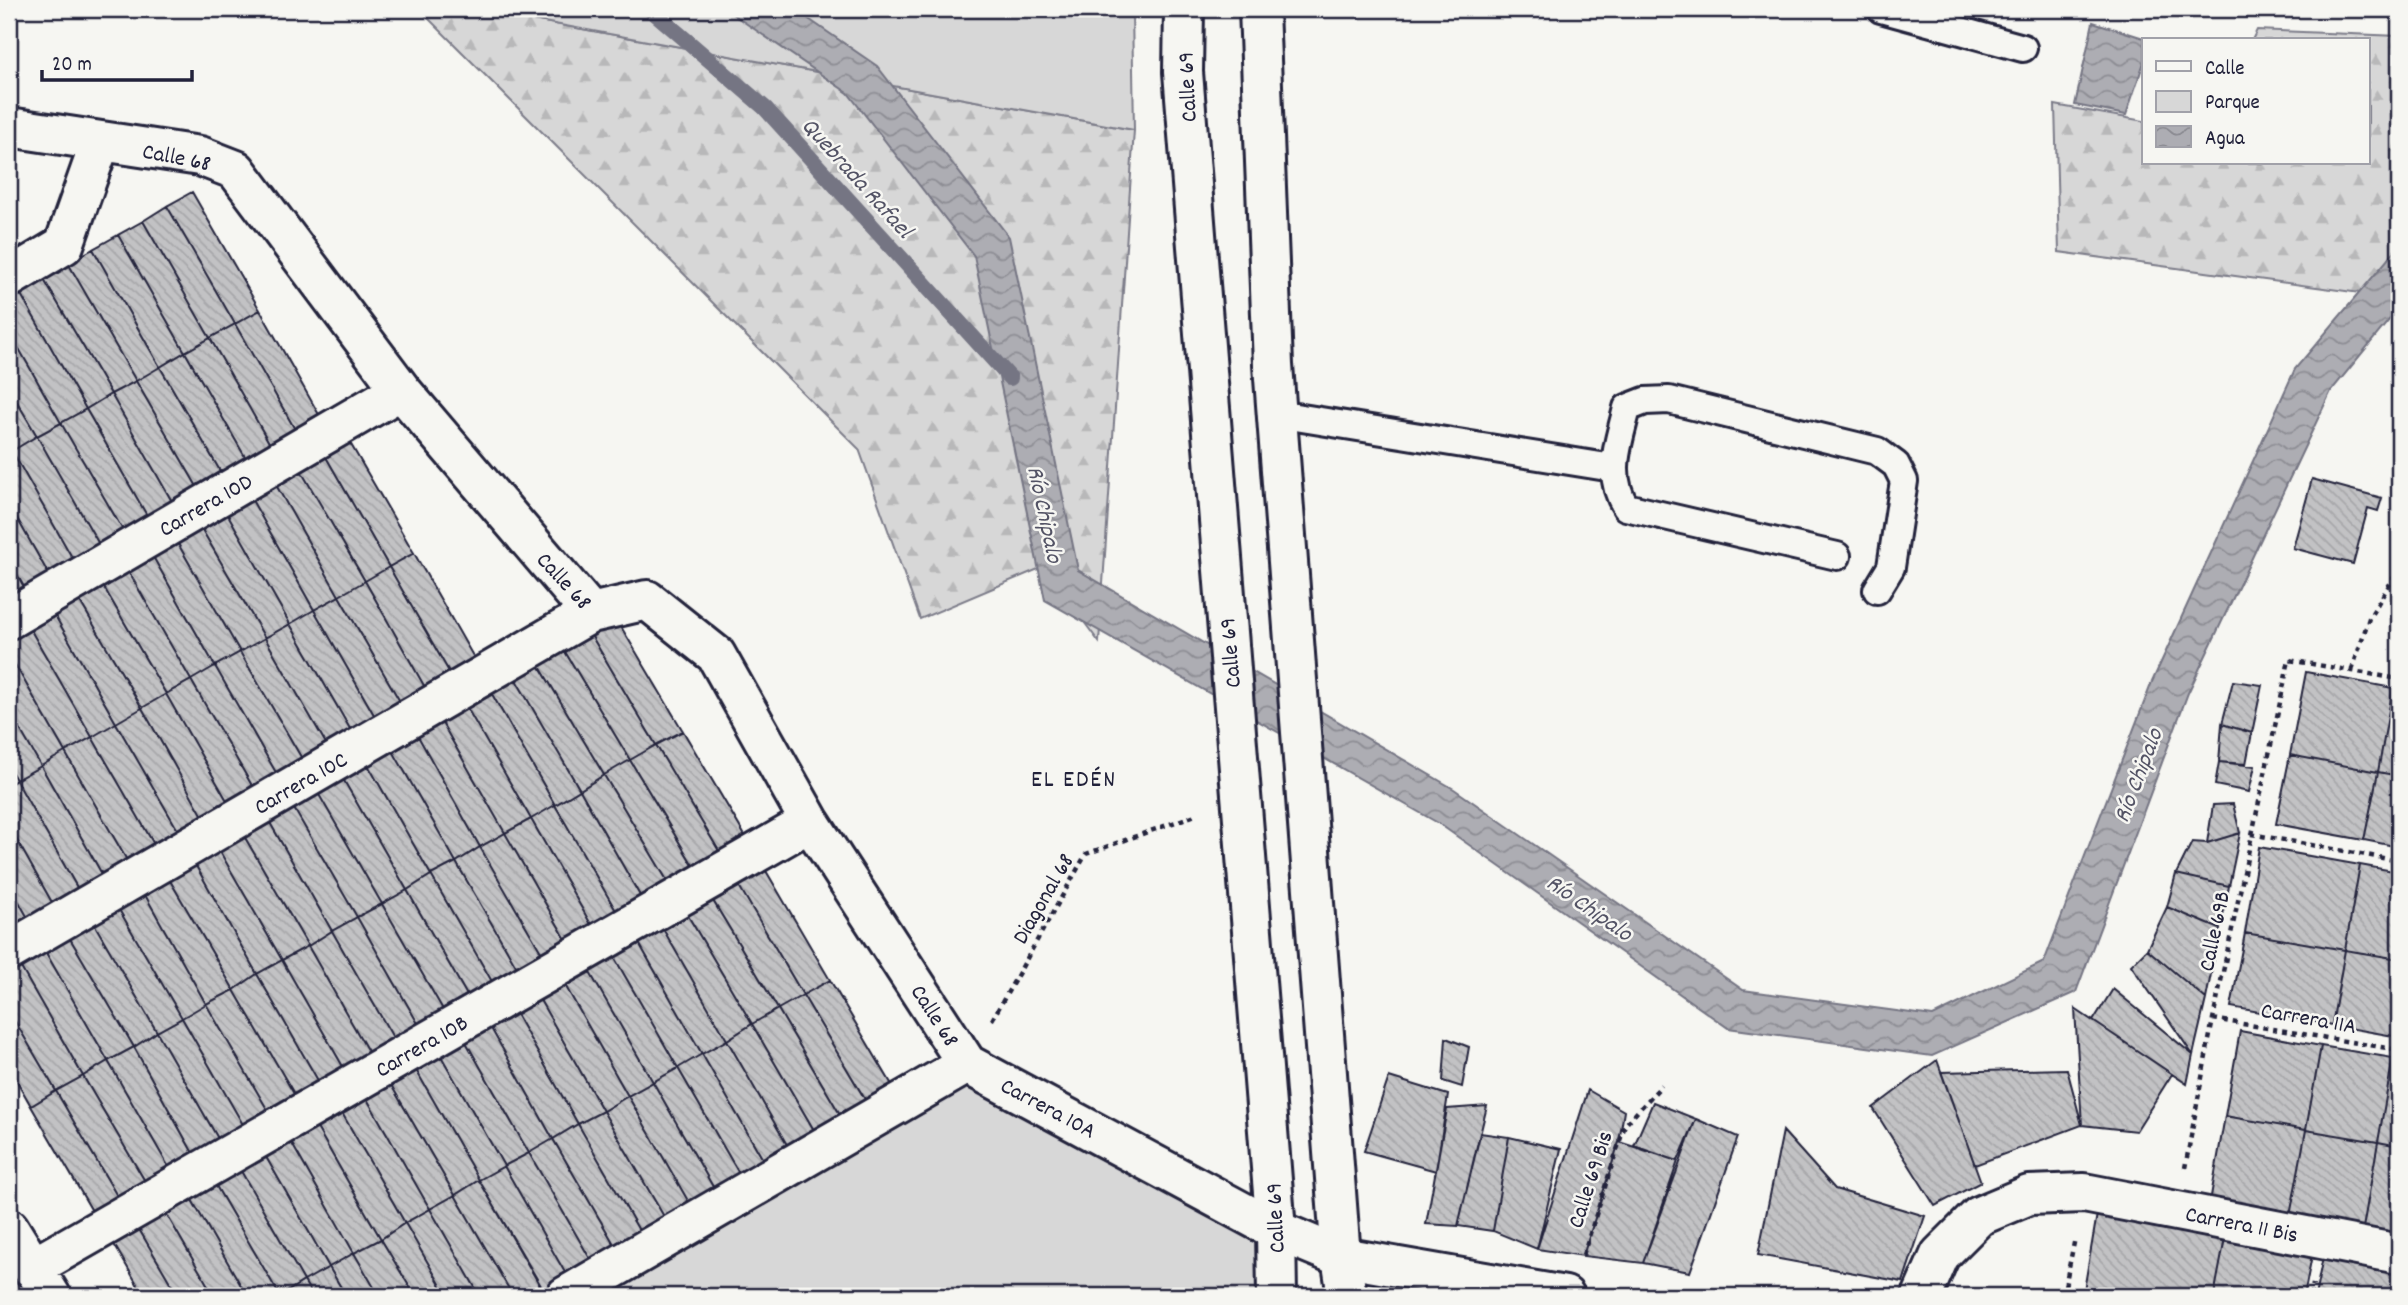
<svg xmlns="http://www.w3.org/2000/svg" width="2408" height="1305" font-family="Dekko,sans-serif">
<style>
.forest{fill:url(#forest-firs);stroke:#7c7c89;stroke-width:2}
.park{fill:#d7d7d7;stroke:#7c7c89;stroke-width:2}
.water{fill:url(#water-waves);stroke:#757583;stroke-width:2}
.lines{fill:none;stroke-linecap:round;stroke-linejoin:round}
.stream{stroke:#757583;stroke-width:16}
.building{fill:url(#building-back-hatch);stroke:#22223b;stroke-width:2}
.lane-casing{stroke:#22223b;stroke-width:32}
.street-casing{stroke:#22223b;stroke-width:44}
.secondary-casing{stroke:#22223b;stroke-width:44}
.path{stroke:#22223b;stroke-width:4.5;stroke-dasharray:5 5;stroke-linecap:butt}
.lane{stroke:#f6f6f2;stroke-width:26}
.street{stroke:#f6f6f2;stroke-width:38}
.secondary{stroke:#f6f6f2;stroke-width:38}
.labels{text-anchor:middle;stroke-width:5;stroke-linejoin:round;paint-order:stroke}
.street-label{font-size:23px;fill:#22223b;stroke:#f6f6f2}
.water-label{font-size:24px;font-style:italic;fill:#535365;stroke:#f6f6f2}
.neighbourhood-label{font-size:24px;letter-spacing:2px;fill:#22223b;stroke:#f6f6f2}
</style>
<defs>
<pattern id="forest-firs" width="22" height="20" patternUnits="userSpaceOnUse" patternTransform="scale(1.75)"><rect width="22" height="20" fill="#d7d7d7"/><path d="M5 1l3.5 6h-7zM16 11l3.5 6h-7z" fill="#b8b8b9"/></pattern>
<pattern id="water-waves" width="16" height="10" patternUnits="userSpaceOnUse" patternTransform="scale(1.75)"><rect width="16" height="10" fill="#adadb3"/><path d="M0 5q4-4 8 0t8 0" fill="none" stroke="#8c8c93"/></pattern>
<pattern id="building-back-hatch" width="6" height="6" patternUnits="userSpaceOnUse" patternTransform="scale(1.75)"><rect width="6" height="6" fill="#c2c2c4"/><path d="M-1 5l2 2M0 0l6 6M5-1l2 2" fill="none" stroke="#a6a6a9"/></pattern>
</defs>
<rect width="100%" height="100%" fill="#f6f6f2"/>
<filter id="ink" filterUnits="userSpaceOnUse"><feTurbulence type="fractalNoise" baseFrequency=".0143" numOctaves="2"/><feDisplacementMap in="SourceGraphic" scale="14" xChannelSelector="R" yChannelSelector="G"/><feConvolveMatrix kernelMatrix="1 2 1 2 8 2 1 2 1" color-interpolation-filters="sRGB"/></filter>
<g filter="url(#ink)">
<path class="forest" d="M419,9H473L1134,130L1099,642L1043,567L920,619L859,449Z
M2257,30L2399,36V268L2360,293L2059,252L2055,105L2144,121V163H2368V40H2252Z"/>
<path class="park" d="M473,9H1132L1134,130Z
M967,1064L1276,1230L1277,1296H566Z
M9,1228L51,1296H9Z"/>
<path class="water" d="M725,9H794L877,66L1009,237L1078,570L1454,789L1743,990L1933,1016L2044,962L2152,682L2295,369L2399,246V308L2331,391L2188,693L2076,992L1932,1056L1728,1028L1438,823L1045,600L974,256L848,93Z
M2093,22L2150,40H2144V62L2126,115L2075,105Z"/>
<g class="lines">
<path class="stream" d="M650,9L765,108L1010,378"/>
</g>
<path class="building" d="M192,192L260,310L235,324L167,206Z
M167,206L235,324L210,338L143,221Z
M143,221L210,338L185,352L118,235Z
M118,235L185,352L160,367L93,249Z
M93,249L160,367L136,381L68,263Z
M68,263L136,381L111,394L43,278Z
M43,278L111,394L86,409L19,291Z
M19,291L86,409L61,423L9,331V297Z
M260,310L326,427L301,440L235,324Z
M235,324L301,440L276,455L210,338Z
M9,331L61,423L37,436L9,388Z
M210,338L276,455L252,469L185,352Z
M185,352L252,469L227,483L160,367Z
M160,367L227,483L203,497L136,381Z
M136,381L203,497L178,512L111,394Z
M9,388L37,436L12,451L9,446Z
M111,394L178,512L153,526L86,409Z
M86,409L153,526L128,539L61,423Z
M61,423L128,539L104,553L37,436Z
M37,436L104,553L78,568L12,451Z
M346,436L414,553L389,567L322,450Z
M322,450L389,567L365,581L297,464Z
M12,451L78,568L53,582L9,504V453Z
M297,464L365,581L339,596L272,478Z
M272,478L339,596L314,610L248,493Z
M2312,479L2382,498L2378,511L2368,508L2353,564L2293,548Z
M248,493L314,610L290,624L223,506Z
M9,504L53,582L29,596L9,560Z
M223,506L290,624L265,638L197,521Z
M197,521L265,638L240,652L173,535Z
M173,535L240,652L215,666L148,548Z
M148,548L215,666L191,680L123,562Z
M414,553L481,670L456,684L389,567Z
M9,560L29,596L9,608Z
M123,562L191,680L166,694L98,577Z
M389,567L456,684L431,698L365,581Z
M98,577L166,694L142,708L74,591Z
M365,581L431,698L406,712L339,596Z
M74,591L142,708L116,723L49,605Z
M339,596L406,712L381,727L314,610Z
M49,605L116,723L92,737L25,620Z
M314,610L381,727L357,741L290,624Z
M614,615L683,731L656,745L588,630Z
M25,620L92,737L65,752L9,654V629Z
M290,624L357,741L332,754L265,638Z
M588,630L656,745L630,760L561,645Z
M265,638L332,754L308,769L240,652Z
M561,645L630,760L604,775L536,660Z
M240,652L308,769L282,783L215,666Z
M9,654L65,752L41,766L9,710Z
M536,660L604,775L580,790L512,673Z
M215,666L282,783L258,796L191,680Z
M2306,672L2393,688L2378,772L2290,755Z
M512,673L580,790L555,805L488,687Z
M191,680L258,796L233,811L166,694Z
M2233,681L2262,685L2252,733L2222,724Z
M488,687L555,805L531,819L463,701Z
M2393,688L2399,690V776L2378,772Z
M166,694L233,811L208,825L142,708Z
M463,701L531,819L505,833L438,716Z
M142,708L208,825L183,839L116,723Z
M9,710L41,766L16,780L9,767Z
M438,716L505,833L480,847L414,729Z
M116,723L183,839L159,853L92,737Z
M2222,724L2252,733L2246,764L2219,762Z
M414,729L480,847L456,862L389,744Z
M683,731L751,846L725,861L656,745Z
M92,737L159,853L132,869L65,752Z
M389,744L456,862L431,875L364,758Z
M656,745L725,861L700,877L630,760Z
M65,752L132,869L107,883L41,766Z
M2290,755L2378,772L2364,840L2276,824Z
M364,758L431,875L407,890L339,772Z
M630,760L700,877L674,892L604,775Z
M2219,762L2255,766L2249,792L2215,785Z
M41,766L107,883L83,898L16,780Z
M9,767L16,780L9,785Z
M339,772L407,890L382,904L314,786Z
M2378,772L2399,776V847L2364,840Z
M604,775L674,892L647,908L580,790Z
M16,780L83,898L58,913L9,826V785Z
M314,786L382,904L357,917L289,800Z
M580,790L647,908L622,921L555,805Z
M289,800L357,917L332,931L265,814Z
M2233,804L2240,833L2207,843L2213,805Z
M555,805L622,921L597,935L531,819Z
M265,814L332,931L308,946L240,829Z
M531,819L597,935L572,950L505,833Z
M9,826L58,913L33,927L9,884Z
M240,829L308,946L282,960L215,843Z
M505,833L572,950L548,964L480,847Z
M2240,833L2229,886L2176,874L2192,842L2207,843Z
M215,843L282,960L257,974L191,857Z
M480,847L548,964L523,978L456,862Z
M2259,847L2360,865L2345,950L2245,933Z
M191,857L257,974L234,990L165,872Z
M456,862L523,978L498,992L431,875Z
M762,864L830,980L803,995L735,879Z
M2360,865L2399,872V959L2345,950Z
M165,872L234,990L206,1004L140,886Z
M2176,874L2229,886L2220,929L2167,907Z
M431,875L498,992L473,1006L407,890Z
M735,879L803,995L778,1009L709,894Z
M9,884L33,927L9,938Z
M140,886L206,1004L182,1018L114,901Z
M407,890L473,1006L449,1020L382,904Z
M709,894L778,1009L752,1024L684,909Z
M114,901L182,1018L157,1032L89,915Z
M382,904L449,1020L424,1034L357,917Z
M2167,907L2220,929L2206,999L2147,949Z
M684,909L752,1024L727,1040L659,922Z
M89,915L157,1032L134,1047L65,930Z
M357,917L424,1034L399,1048L332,931Z
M659,922L727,1040L702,1054L635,936Z
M65,930L134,1047L108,1061L41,944Z
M332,931L399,1048L374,1062L308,946Z
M2245,933L2345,950L2332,1025L2231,1007Z
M635,936L702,1054L678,1068L610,950Z
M41,944L108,1061L83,1076L16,959Z
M308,946L374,1062L349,1077L282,960Z
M2147,949L2206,999L2193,1055L2131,965Z
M610,950L678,1068L653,1082L585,964Z
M2345,950L2399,959V1037L2332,1025Z
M16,959L83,1076L56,1091L9,1011V963Z
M282,960L349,1077L324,1091L257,974Z
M585,964L653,1082L628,1096L561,978Z
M257,974L324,1091L301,1106L234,990Z
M561,978L628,1096L603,1111L536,993Z
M830,980L898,1095L872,1111L803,995Z
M2113,989L2193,1055L2187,1084L2093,1021Z
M234,990L301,1106L274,1121L206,1004Z
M536,993L603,1111L578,1124L512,1007Z
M803,995L872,1111L847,1126L778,1009Z
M206,1004L274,1121L249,1135L182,1018Z
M512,1007L578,1124L553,1139L487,1021Z
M778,1009L847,1126L821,1142L752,1024Z
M2075,1009L2172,1074L2136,1131L2082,1125Z
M9,1011L56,1091L31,1106L9,1067Z
M182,1018L249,1135L224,1149L157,1032Z
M487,1021L553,1139L529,1153L462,1035Z
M752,1024L821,1142L794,1157L727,1040Z
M2240,1031L2321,1046L2306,1130L2225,1116Z
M157,1032L224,1149L199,1164L134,1047Z
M462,1035L529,1153L504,1166L437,1049Z
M1446,1038L1469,1047L1462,1087L1443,1081Z
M727,1040L794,1157L769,1170L702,1054Z
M2321,1046L2393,1058L2378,1142L2306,1130Z
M134,1047L199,1164L175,1178L108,1061Z
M437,1049L504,1166L479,1180L412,1063Z
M702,1054L769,1170L745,1184L678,1068Z
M2393,1058L2399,1059V1146L2378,1142Z
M1937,1060L1981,1182L1935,1206L1873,1108Z
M108,1061L175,1178L152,1193L83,1076Z
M412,1063L479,1180L455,1195L387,1078Z
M678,1068L745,1184L720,1199L653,1082Z
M2067,1069L2082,1125L1975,1165L1941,1072Z
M83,1076L152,1193L124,1208L56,1091Z
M1389,1077L1448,1095L1436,1171L1364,1151Z
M387,1078L455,1195L430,1209L363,1092Z
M653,1082L720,1199L695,1213L628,1096Z
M1588,1090L1624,1111L1619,1142L1583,1256L1537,1249Z
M56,1091L124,1208L99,1223L31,1106Z
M363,1092L430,1209L405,1223L338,1106Z
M628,1096L695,1213L670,1227L603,1111Z
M1653,1102L1696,1119L1678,1161L1634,1146Z
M338,1106L405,1223L381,1239L313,1121Z
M1487,1106L1458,1226L1426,1224L1447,1109Z
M603,1111L670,1227L645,1241L578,1124Z
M2225,1116L2306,1130L2290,1216L2210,1202Z
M1696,1119L1738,1137L1690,1272L1643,1263Z
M313,1121L381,1239L354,1253L287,1135Z
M578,1124L645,1241L621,1256L553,1139Z
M2306,1130L2378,1142L2363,1228L2290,1216Z
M1783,1131L1835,1189L1925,1216L1903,1282L1758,1255Z
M1480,1133L1509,1137L1493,1231L1458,1226Z
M287,1135L354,1253L329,1267L262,1150Z
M1509,1137L1561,1149L1537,1249L1493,1231Z
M553,1139L621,1256L596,1269L529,1153Z
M1619,1142L1678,1161L1643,1263L1583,1256Z
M2378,1142L2399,1146V1235L2363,1228Z
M262,1150L329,1267L304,1281L237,1164Z
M529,1153L596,1269L571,1283L504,1166Z
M237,1164L304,1281L280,1296L212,1179Z
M504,1166L571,1283L547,1296L479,1180Z
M212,1179L280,1296H247L188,1193Z
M479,1180L546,1296H513L455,1195Z
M188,1193L247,1296H214L163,1208Z
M455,1195L513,1296H480L430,1209Z
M163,1208L214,1296H178L136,1224Z
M430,1209L480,1296H447L405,1223Z
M2097,1214L2225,1238L2214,1296H2083Z
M405,1223L447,1296H415L381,1239Z
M136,1224L178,1296H144L111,1239Z
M2225,1238L2312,1255L2304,1296H2214Z
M381,1239L415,1296H379L354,1253Z
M354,1253L379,1296H346L329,1267Z
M2323,1257L2399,1272L2396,1296H2315Z
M329,1267L346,1296H313L304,1281Z
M304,1281L313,1296H280Z"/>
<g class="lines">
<g class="lane-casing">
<path id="lane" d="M1881,9L2023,48
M1277,414L1613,468
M1837,556L1626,507C1605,474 1619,443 1627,408L1645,401L1669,400L1877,451L1896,465L1904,481L1891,567L1877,590"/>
</g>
<g class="street-casing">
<path id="street" d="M9,127L200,156L236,170L401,390L591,613L647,600L716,655L810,822L967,1064L1276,1230L1341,1257L1565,1296
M9,278L64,245L100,143
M9,619L401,390
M9,951L591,613
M9,1228L51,1296
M32,1268L810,822
M566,1296L967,1064
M1922,1296L1940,1255L1979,1216L2029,1195L2084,1193L2399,1254"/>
</g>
<g class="secondary-casing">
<path id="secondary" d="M1184,9L1183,72L1276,1230L1277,1296
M1259,9L1273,365L1341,1257L1347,1296"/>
</g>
<path class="path" d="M2352,670L2369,618L2399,569
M2251,834L2399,861
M2213,1019L2399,1050
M992,1020L1086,854L1198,814
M2185,1168L2213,1019L2289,660L2399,679
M1583,1255L1625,1125L1662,1085
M2063,1296L2075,1238
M2310,1296L2313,1284"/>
<use href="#lane" class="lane"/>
<use href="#street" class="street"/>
<use href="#secondary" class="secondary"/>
</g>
</g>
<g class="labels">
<g class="street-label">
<text transform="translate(1186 87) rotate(-93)" y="8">Calle 69</text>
<text transform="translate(177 156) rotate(11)" y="8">Calle 68</text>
<text transform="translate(205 504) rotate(-30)" y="8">Carrera 10D</text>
<text transform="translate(565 580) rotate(47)" y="8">Calle 68</text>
<text transform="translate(1229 653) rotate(-95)" y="8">Calle 69</text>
<text transform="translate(300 782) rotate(-30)" y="8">Carrera 10C</text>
<text transform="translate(1042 898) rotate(-60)" y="8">Diagonal 68</text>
<text transform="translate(2213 931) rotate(-78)" y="8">Calle 69B</text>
<text transform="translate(936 1015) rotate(57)" y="8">Calle 68</text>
<text transform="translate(2309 1017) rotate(10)" y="8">Carrera 11A</text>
<text transform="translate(421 1045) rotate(-30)" y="8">Carrera 10B</text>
<text transform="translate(1049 1107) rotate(28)" y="8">Carrera 10A</text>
<text transform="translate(1589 1179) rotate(-72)" y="8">Calle 69 Bis</text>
<text transform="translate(1274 1218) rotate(-93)" y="8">Calle 69</text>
<text transform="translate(2242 1223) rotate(11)" y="8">Carrera 11 Bis</text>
</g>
<g class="water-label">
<text transform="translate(858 177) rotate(48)" y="8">Quebrada Rafael</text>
<text transform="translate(1046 514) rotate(78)" y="8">Río Chipalo</text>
<text transform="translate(2137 775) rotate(-69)" y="8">Río Chipalo</text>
<text transform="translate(1590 907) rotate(35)" y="8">Río Chipalo</text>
</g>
<g class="neighbourhood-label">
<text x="1074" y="786">EL EDÉN</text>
</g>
</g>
<rect width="2408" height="1305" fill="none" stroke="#f6f6f2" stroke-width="35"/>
<rect x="18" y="18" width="2373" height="1270" fill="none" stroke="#22223b" stroke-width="2.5" filter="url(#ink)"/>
<rect x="2142" y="38" width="228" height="126" fill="#f6f6f2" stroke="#a1a1a9" stroke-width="2"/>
<rect x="2156" y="61" width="35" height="10" fill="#f6f6f2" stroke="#a1a1a9" stroke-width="2"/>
<text x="2205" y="74" font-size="21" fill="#22223b">Calle</text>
<rect x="2156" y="91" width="35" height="21" fill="#d7d7d7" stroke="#a1a1a9" stroke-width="2"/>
<text x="2205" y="108" font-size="21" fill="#22223b">Parque</text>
<rect x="2156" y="126" width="35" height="21" fill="url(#water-waves)" stroke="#a1a1a9" stroke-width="2"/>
<text x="2205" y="144" font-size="21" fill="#22223b">Agua</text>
<path d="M42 70v10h150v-10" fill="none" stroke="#22223b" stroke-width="3.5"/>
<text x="52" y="70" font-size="21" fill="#22223b" stroke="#f6f6f2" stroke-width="5" paint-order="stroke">20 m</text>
</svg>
